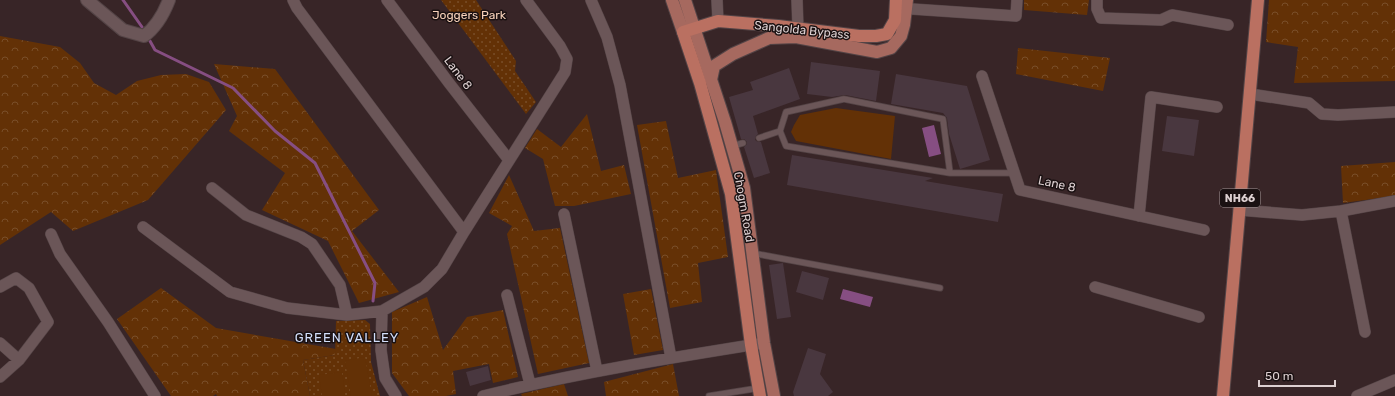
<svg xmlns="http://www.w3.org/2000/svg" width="1395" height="396" font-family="Rubik,sans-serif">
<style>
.forest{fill:url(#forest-crowns)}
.park{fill:url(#park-dots)}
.garden{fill:#633106}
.water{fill:#864e82}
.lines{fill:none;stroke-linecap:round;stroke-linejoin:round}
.stream{stroke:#864e82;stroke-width:3}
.building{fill:#49373f}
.service-casing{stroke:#544446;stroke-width:7}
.minor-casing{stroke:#544446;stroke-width:12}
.tertiary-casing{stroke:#544446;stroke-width:14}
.primary-casing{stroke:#544446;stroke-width:14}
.trunk-casing{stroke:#544446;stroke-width:14}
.service{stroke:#6b5658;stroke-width:5.5}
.minor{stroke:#6b5658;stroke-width:11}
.tertiary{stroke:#6b5658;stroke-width:12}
.primary{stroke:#a6695f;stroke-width:12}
.trunk{stroke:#ba7061;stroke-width:12}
.labels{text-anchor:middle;stroke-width:3;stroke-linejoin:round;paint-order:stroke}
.shield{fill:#1a1112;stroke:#a29798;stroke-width:1}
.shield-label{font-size:11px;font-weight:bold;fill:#ddd0d1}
.park-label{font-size:12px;fill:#f9d3bb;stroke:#1a1112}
.street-label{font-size:12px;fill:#ddd0d1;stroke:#1a1112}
.neighbourhood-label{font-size:13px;letter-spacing:1px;fill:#d3dffb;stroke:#1a1112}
</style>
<defs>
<pattern id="forest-crowns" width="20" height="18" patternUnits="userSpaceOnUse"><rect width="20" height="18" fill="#633106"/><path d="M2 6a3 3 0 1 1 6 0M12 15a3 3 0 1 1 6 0" fill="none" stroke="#794e29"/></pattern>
<pattern id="park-dots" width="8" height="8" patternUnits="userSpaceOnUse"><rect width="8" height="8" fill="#633106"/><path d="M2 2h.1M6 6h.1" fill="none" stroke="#794e29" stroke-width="1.8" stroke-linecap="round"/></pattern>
</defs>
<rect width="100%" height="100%" fill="#382527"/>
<path class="forest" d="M1024,0H1089L1087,15L1024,10Z
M1269,0H1395V81L1294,83L1298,47L1266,42Z
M0,36L60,47L80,63L94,83L116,95L137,81L161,75L186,74L209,82L226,110L148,200L73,231L51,212L0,245Z
M1018,48L1110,58L1103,91L1016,74Z
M214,64L275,69L379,210L352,231L399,292L359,303L328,241L262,210L285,173L229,131L237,116Z
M587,114L601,171L624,165L631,194L574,206H555L543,159L525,148L537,129L561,147Z
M666,121L678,178L716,170L728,257L698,263L702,302L670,308L637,125Z
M1395,162V196L1343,203L1341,166Z
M509,175L534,231L560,228L589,363L538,374L507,234L512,226L489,213Z
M161,288L216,328L336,349L335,355L303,360L310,396H217L216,394L213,396H171L117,319Z
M651,289L663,350L634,355L623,294Z
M427,297L443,350L467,317L503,310L518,377L493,383L489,364L453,371L456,394L446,396H409L392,373V312Z
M673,364L679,396H606L604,382Z
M564,384L568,396H522L521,394Z"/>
<path class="park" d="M441,0H476L516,61L515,71L536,102L526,114Z
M365,320L370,324L371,362L380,396H310L303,360L335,355L336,321Z"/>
<path class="garden" d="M836,108L895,116L891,159L796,141L791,132L794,125L800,115Z
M365,357L372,396H351L345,361Z
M342,372L345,396H322L319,375Z"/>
<path class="water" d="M934,125L941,154L929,157L922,128Z
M843,289L873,297L870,307L840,299Z"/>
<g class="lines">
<path class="stream" d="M123,0L142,27
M150,41L155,50L233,88L275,131L315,163L375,283L373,301"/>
</g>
<path class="building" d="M811,62L880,71L876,101L845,95L832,97L807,94Z
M789,68L800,99L753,116L758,134L756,136L755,139L756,141L761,142L770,173L754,178L744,147L747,144V142L744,139H741L729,97L753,90L750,82Z
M896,74L967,86L990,160L960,169L949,134L947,118L943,113L891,104Z
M1167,116L1199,120L1194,156L1162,151Z
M792,155L933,178L925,181L1003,194L998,222L787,185Z
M783,263L791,317L777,319L769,265Z
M802,271L829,278L823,300L796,292Z
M808,348L826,354L820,374L833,392L828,396H794L793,392Z
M488,366L491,380L470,386L466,372Z"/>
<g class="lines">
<g class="service-casing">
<path id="service" d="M759,138L780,131
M732,146L743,143
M950,173L943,119L844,99L786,112L780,131L786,146L950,173H1015
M752,253L940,288
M709,396L759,388"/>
</g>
<g class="minor-casing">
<path id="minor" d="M293,0L297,8L464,232
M387,0L449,83L509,160
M591,0L607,37L620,85L671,358
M717,0L718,21
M797,0L798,28
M1097,0V9L1101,18L1161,20L1172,15L1228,25
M897,8L1016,16L1017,0
M982,76L1020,190L1204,230
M1250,94L1309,103L1322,114L1338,115L1395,112
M212,188L246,215L301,237L312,244L340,285L347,315
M1239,210L1302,215L1341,211
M564,214L597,371
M1139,216L1151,97L1217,107
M143,227L230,292L287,308L347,315L382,311L424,287L442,269L464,232L565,72L567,59L560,46L526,0
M51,234L60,254L108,322L155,396
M0,287L16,278L29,288L48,322L19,360L0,377
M1095,287L1199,317
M507,295L530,384
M382,311L381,350L385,378L396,396
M1365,332L1341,211L1395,201
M0,343L19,360
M483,396C576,373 670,358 764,343
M1357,396L1395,380"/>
</g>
<g class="tertiary-casing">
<path id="tertiary" d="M87,0L123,30L144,36C155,28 164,13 169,0"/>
</g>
<g class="primary-casing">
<path id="primary" d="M672,0L683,32
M685,0L725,122L744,188L764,343L774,396
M711,80L714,66L733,54L769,38L796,37L877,52L891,48L901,36L904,25L907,0"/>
</g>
<g class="trunk-casing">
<path id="trunk" d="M760,396L751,345L731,194L700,83L683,32L718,21L778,26L859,36H876L887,34L895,20L896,0
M1223,396L1258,0"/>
</g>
<use href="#service" class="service"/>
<use href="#minor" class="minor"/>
<use href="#tertiary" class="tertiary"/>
<use href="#primary" class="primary"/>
<use href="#trunk" class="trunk"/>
</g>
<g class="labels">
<rect class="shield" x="1220" y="189" width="40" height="18" rx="3"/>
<g class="shield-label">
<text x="1240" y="202">NH66</text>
</g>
<g class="park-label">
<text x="469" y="19">Joggers Park</text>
</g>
<g class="street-label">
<text transform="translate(802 30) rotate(6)" y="4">Sangolda Bypass</text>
<text transform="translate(458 73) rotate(53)" y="4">Lane 8</text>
<text transform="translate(1057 184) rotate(12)" y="4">Lane 8</text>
<text transform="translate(744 207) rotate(80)" y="4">Chogm Road</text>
</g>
<g class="neighbourhood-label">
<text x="347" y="342">GREEN VALLEY</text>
</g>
</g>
<path d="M1259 380v6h76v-6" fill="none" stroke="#ddd0d1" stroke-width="2"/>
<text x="1265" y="380" font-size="12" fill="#ddd0d1" stroke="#1a1112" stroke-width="3" paint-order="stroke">50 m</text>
</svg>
